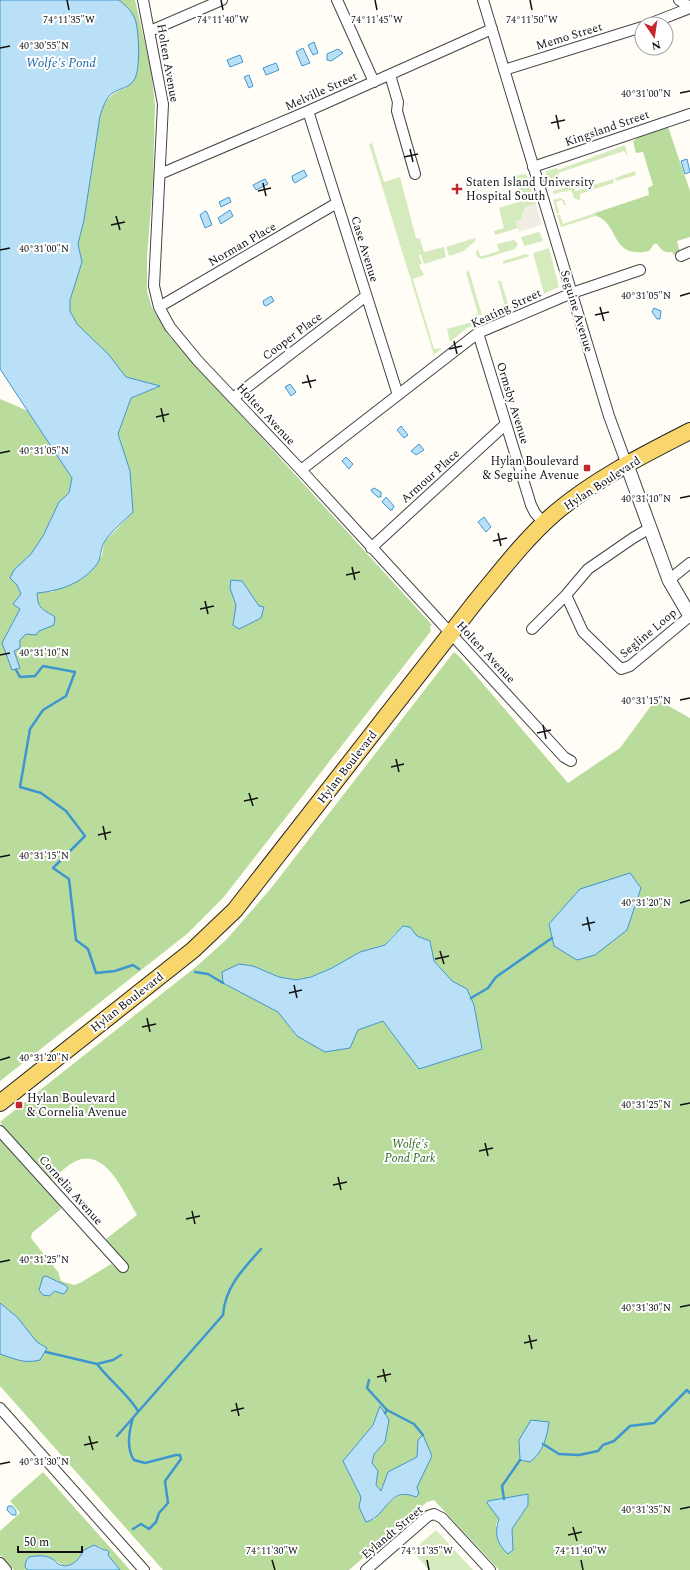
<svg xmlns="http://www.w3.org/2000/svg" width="690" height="1570" font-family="Spectral,serif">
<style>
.green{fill:#d5ebbd}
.forest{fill:#b9dc9c;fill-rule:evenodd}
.plaza{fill:#f1ede2}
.water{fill:#b9e0f7;stroke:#3f96cf}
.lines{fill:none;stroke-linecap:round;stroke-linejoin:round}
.stream{stroke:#3f96cf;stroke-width:2.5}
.minor-casing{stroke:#444;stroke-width:12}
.tertiary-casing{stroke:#444;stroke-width:15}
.primary-casing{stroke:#222;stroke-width:18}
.minor{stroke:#fff;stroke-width:10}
.tertiary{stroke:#fff;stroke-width:13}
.primary{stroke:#f9d66b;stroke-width:16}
.ticks{fill:none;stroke:#111;stroke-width:1.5}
.poi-dot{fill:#c4262e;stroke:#fff;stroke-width:1.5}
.labels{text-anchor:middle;stroke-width:4;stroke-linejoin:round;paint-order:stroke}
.street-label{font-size:12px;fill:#111;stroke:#fff}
.poi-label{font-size:12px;fill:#111;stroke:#fff;text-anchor:start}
.park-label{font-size:12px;font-style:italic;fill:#2f6b1f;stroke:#fff}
.water-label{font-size:13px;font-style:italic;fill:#1768a6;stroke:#fff}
.ticks-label{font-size:10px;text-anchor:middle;fill:#111;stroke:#fff;stroke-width:4;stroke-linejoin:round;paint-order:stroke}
</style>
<rect width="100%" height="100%" fill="#fffdf5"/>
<path class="green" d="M372,143L384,182L400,177L416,238L420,239L424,252L444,247L446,257L424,264L421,255H419L422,264L419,265L424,275L413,279L434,349L442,348L434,355L369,144Z
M625,145L628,157L624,151L558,173L560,181L548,185L545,178L546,171L557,168L558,170Z
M635,171L636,175L616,181L615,178Z
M526,174L536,204L524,208L525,212L523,219L516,221L518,228L495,235L494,231L504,228L499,208L525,200L522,190H519L515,176Z
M613,179L614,183L594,189L593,185Z
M571,186L576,191L591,186L593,190L580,194V201L574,198L571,190L553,194V191Z
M560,198L564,200L566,205H564L562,200L556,202L559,213L557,214L553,200Z
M595,213L596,216L561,227L557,215H560L563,224Z
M538,232L540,233L543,241L524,246L521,237Z
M475,238L476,240L464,251L449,256L446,247Z
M514,240L518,244L515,249L482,259L477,257L476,252L478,249L480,256H483L499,251L497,244Z
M549,248L559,287L467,328L450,342L447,329L497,315L499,312L506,310L498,281H501L509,307L517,305V302L544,293L533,253Z
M526,254L530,256L503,264V261Z
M469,271L482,315L471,316L478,314L466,272Z
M436,1530L473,1570H429L412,1551Z"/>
<path class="forest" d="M119,0H135L151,70L155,105L153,181L147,257V291L152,308L169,336L432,625L430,627L431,631L223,898L187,934L0,1081V399L28,411L72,478L69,493L59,502L43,536L31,554L14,570L17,585L21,594L20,609L2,643L18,660L13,651L20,640L48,613L41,610L38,603L37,592H52L102,556L104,542L133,512L130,471L118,434L131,398L160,386L126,377L109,355L77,324L70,311V300L82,262L78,244L84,220L100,116C106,99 109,94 126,88L138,67L137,35L126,6ZM232,580L242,581L259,606L264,607L236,605L230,588Z
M668,127L690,191V237L677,241L680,253L674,255L672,252C663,253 662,250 657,244H654L649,251C610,260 619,222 596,216L595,213L649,195L648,188L653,185L643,152L636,153L633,141L639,137Z
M454,652L461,658L568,783L620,748L656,699L690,718V1570H499L434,1500L427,1502L349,1570H163L0,1386V1354L4,1355L37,1342L17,1317L0,1303V1138L60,1205L61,1209L32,1233L31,1238L58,1272L61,1281L74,1285L80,1283L111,1264L120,1271L125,1263L106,1239L137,1215C125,1195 106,1147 76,1161C67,1165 59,1174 51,1180L2,1128L1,1121L197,966L227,939L272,887ZM395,933L417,936L430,941L434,961L452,981L467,989L474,1005L482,1049L419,1068L383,1021L358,1030L297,1036L278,1012L253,966L279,977L296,980L311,977L332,968L360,952L385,945ZM48,1277L52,1280H57L59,1292H52L40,1285ZM380,1407L385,1413V1442L374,1454L372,1464L378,1471L376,1485L381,1491L388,1472L417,1457L432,1456L417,1487L419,1494C394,1492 389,1502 374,1520L359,1507L361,1497L343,1461L373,1425ZM528,1494V1505L512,1529L513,1550L496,1526L504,1499Z
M43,1472L130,1570H120L108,1555L109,1552L98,1546L81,1554L77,1563L72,1565L65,1566L54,1560L29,1557L26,1561L25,1567L28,1570H14L0,1555V1531L20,1513L10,1501Z"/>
<path class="plaza" d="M536,204L542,225L519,232L516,221L523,219L521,213L525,212L524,208Z"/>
<path class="water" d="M0,0H119C125,5 132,11 135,19C139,30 141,70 134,80C129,88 121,88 114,92C106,96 103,108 100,116L84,220L78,244L82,262L70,300V311L77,324L109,355L126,377L160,386L131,398L118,434L130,471L133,512C124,521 112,530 105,541C100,547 102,557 97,564C83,583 60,591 37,593C38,610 42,608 55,617L54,625L39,631L36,635L26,634L20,640V648L14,651L20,668L12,670L2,643L20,609L13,604L21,594L17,585L10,578L14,570L31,554L43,536L59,502L69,493L72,478L0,369Z
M314,42L318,53L313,55L308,45Z
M303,48L310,63L302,66L296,52Z
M338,49L343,53L331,61L327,60V54Z
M240,55L243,62L230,67L227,60Z
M276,63L279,70L266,75L263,68Z
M249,75L253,86L249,88L244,77Z
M687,159L690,172L685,174L681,161Z
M304,170L307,176L295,183L293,181L292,176Z
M265,179L268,184L256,190L253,185Z
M229,197L231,202L221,207L219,202Z
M230,210L233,216L221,224L218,218Z
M205,211L207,212L212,225L205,228L200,215Z
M271,296L274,301L266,306L264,305L263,301Z
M654,308L661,311L660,319H657L652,312Z
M290,384L296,392L291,396L285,387Z
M401,426L408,435L404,438L397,430Z
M419,444L424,450L416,455L411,451Z
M346,457L353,464L349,469L342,461Z
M374,488L381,492V497H378L372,492L371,490Z
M386,497L394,506L392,510H390L382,502Z
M484,517L491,527L486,532L478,522Z
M231,580L242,581L259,606L264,607L261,618L239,629L233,625L236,605L230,588Z
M630,873L641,888L627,930L595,955L577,960L554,946L549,924L580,889Z
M403,926L410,927L417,936L430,941L434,961L452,981L467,989L474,1005L482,1049L419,1069L383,1021L358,1030L350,1048L325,1052L297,1036L278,1012L223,983L222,972L239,964L253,966L279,977L296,980L311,977L332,968L360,952L385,945Z
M46,1276L65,1285L68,1288L66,1292L63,1294L55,1291L49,1296L43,1295L39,1290L43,1277Z
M0,1303L17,1317L37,1342L47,1348L40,1360C24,1364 15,1359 0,1354Z
M380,1406L389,1420L385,1442L374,1454L372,1463L378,1471L376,1485L381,1491L388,1472L417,1457L418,1440L423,1435L432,1456L417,1487L419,1494L416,1497C388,1485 387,1517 366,1522L359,1507L361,1497L343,1461L373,1425Z
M531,1420L549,1422C547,1438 543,1452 530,1462L520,1460L519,1440Z
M528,1494V1505L512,1529L513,1550L508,1554C497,1544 494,1534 499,1519L487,1503L488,1501Z
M8,1506H12L16,1511V1515H12L7,1510Z
M94,1545L104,1550H107L109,1552L108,1555L120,1570H28L25,1567L26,1561L29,1557C35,1556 42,1555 48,1557C52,1558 55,1561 58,1564C72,1570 79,1559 84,1550Z"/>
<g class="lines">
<path class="stream" d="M16,670L20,677L35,676L43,666L75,672L66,696L43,710L30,729L20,787L41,793L66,811L85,836L53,868L69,879L76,940L88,949L96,973L115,971L133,965L139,969
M195,972L208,974L223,983
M471,998L488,988L496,977L552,938
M46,1352L97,1364L113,1360L121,1355
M97,1364C109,1380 128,1394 138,1411
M369,1380L367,1388L387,1410
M385,1413L387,1410L414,1424L423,1435
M133,1418C129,1431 126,1448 134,1460L145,1463L176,1455H180L181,1459L165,1481L168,1503L159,1513L156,1522L149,1529L141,1524L133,1529
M117,1436L223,1315C225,1287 243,1269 261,1249
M543,1444L559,1454L579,1455L598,1451L603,1445L614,1441L630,1426L654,1423L687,1390L690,1393
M504,1499L502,1486L520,1460"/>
<g class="minor-casing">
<path id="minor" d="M143,0L163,104L154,286L159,307L170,327L198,361L301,470L564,757L571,761
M337,0L374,82
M483,0L609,416L627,465
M679,0L690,7
M649,24L690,8
M150,31L222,0
M504,70L642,27
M390,75L398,102L397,111L415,174
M308,111L398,395
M533,167L690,114
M160,174L308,111L492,29
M681,256L690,252
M159,307L337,203
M478,333L531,505L535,513L544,523
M233,398L366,296
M301,470L478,333L572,293L640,270
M371,548L506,424
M669,580L690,563
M566,595L583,632L621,669L630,666L690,616
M532,629L566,595L588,569L633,538L650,528
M0,1131L123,1267
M0,1408L144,1570
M0,1563L6,1570
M366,1570L428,1516L434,1514L442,1518L490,1570"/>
</g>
<g class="tertiary-casing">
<path id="tertiary" d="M627,465L669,580L690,616"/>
</g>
<g class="primary-casing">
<path id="primary" d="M0,1103L193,950L235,910L476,601C501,571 525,539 555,513C595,479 643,455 690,431"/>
</g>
<use href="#minor" class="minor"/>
<use href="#tertiary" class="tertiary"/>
<use href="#primary" class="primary"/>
</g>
<path class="ticks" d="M67,0L69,10M221,0L223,10M375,0L377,10M530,0L532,10M0,48L10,46M680,93L690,91M556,115L559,129M551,123L565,120M410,149L413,162M404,157L418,154M263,183L266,196M258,191L271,188M116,216L120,230M111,225L125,222M0,250L10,248M680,296L690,293M600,307L604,321M595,315L609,312M454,341L457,354M449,349L462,346M307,375L311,388M302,383L316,380M161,408L164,422M156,417L169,414M0,453L10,451M680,498L690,496M498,533L501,546M493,541L507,538M352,567L355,580M346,575L360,572M205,601L208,614M200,609L214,606M0,655L10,653M680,700L690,698M543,725L546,739M537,733L551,730M396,759L399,772M391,767L404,764M249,793L253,806M244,801L258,798M103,826L106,840M98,835L111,832M0,857L10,855M680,903L690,900M587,917L590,931M582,925L595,922M440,951L444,964M435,959L449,956M294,985L297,998M289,993L302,990M147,1018L150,1032M142,1027L156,1024M0,1060L10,1057M680,1105L690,1103M485,1143L488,1156M479,1151L493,1148M338,1177L341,1190M333,1185L347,1182M192,1211L195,1224M186,1219L200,1216M0,1262L10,1260M680,1307L690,1305M529,1335L532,1349M524,1343L537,1340M383,1369L386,1382M377,1377L391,1374M236,1403L239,1416M231,1411L244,1408M89,1436L93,1450M84,1445L98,1442M0,1464L10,1462M680,1509L690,1507M573,1527L577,1541M568,1535L582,1532M272,1560L275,1570M427,1560L429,1570M581,1560L583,1570"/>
<g class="poi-dot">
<path d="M455 183h4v4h4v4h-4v4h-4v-4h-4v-4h4z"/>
<rect x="583" y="464" width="8" height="8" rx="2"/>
<rect x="15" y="1101" width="8" height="8" rx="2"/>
</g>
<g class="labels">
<g class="street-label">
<text transform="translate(569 36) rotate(-17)" y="4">Memo Street</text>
<text transform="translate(168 63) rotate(80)" y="4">Holten Avenue</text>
<text transform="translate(321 91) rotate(-24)" y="4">Melville Street</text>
<text transform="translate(607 128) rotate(-19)" y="4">Kingsland Street</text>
<text transform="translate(242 244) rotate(-30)" y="4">Norman Place</text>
<text transform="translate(365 249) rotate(73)" y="4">Case Avenue</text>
<text transform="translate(506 308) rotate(-25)" y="4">Keating Street</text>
<text transform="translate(577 311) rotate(73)" y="4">Seguine Avenue</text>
<text transform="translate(292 336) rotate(-37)" y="4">Cooper Place</text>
<text transform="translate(513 403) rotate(73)" y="4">Ormsby Avenue</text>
<text transform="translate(266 414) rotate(47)" y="4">Holten Avenue</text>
<text transform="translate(430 476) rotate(-42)" y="4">Armour Place</text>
<text transform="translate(602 483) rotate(-33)" y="4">Hylan Boulevard</text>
<text transform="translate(648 633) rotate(-40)" y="4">Segline Loop</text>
<text transform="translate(486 652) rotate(47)" y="4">Holten Avenue</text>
<text transform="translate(347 767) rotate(-52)" y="4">Hylan Boulevard</text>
<text transform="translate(127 1002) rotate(-38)" y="4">Hylan Boulevard</text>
<text transform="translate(71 1190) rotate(48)" y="4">Cornelia Avenue</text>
<text transform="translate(392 1532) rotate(-40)" y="4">Eylandt Street</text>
</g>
<g class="poi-label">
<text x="466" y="186">Staten Island University<tspan x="466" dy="14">Hospital South</tspan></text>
<text x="579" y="465" text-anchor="end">Hylan Boulevard<tspan x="579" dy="14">&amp; Seguine Avenue</tspan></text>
<text x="27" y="1102">Hylan Boulevard<tspan x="27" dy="14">&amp; Cornelia Avenue</tspan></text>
</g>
<g class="park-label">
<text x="410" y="1148">Wolfe's<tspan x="410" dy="14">Pond Park</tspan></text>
</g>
<g class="water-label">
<text x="61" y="67">Wolfe's Pond</text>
</g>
</g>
<g class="ticks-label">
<text x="69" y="23">74°11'35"W</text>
<text x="223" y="23">74°11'40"W</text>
<text x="377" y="23">74°11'45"W</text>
<text x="532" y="23">74°11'50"W</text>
<text x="44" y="49">40°30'55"N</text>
<text x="646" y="97">40°31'00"N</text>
<text x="44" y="252">40°31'00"N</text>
<text x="646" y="299">40°31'05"N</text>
<text x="44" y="454">40°31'05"N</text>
<text x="646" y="502">40°31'10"N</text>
<text x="44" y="656">40°31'10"N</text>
<text x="646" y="704">40°31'15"N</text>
<text x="44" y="859">40°31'15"N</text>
<text x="646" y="906">40°31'20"N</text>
<text x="44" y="1061">40°31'20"N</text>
<text x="646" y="1108">40°31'25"N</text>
<text x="44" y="1263">40°31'25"N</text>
<text x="646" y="1311">40°31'30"N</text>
<text x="44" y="1465">40°31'30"N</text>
<text x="646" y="1513">40°31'35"N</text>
<text x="272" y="1554">74°11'30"W</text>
<text x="427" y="1554">74°11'35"W</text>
<text x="581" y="1554">74°11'40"W</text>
</g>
<g transform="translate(654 36) rotate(167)"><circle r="19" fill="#ffffff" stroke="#a0a0a0"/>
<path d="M0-3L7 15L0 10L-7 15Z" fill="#c4262e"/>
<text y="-6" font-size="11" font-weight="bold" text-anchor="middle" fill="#111111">N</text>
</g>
<path d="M18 1546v6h64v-6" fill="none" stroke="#111111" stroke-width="2"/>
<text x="24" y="1546" font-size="12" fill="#111111" stroke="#ffffff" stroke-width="3" paint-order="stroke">50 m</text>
</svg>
